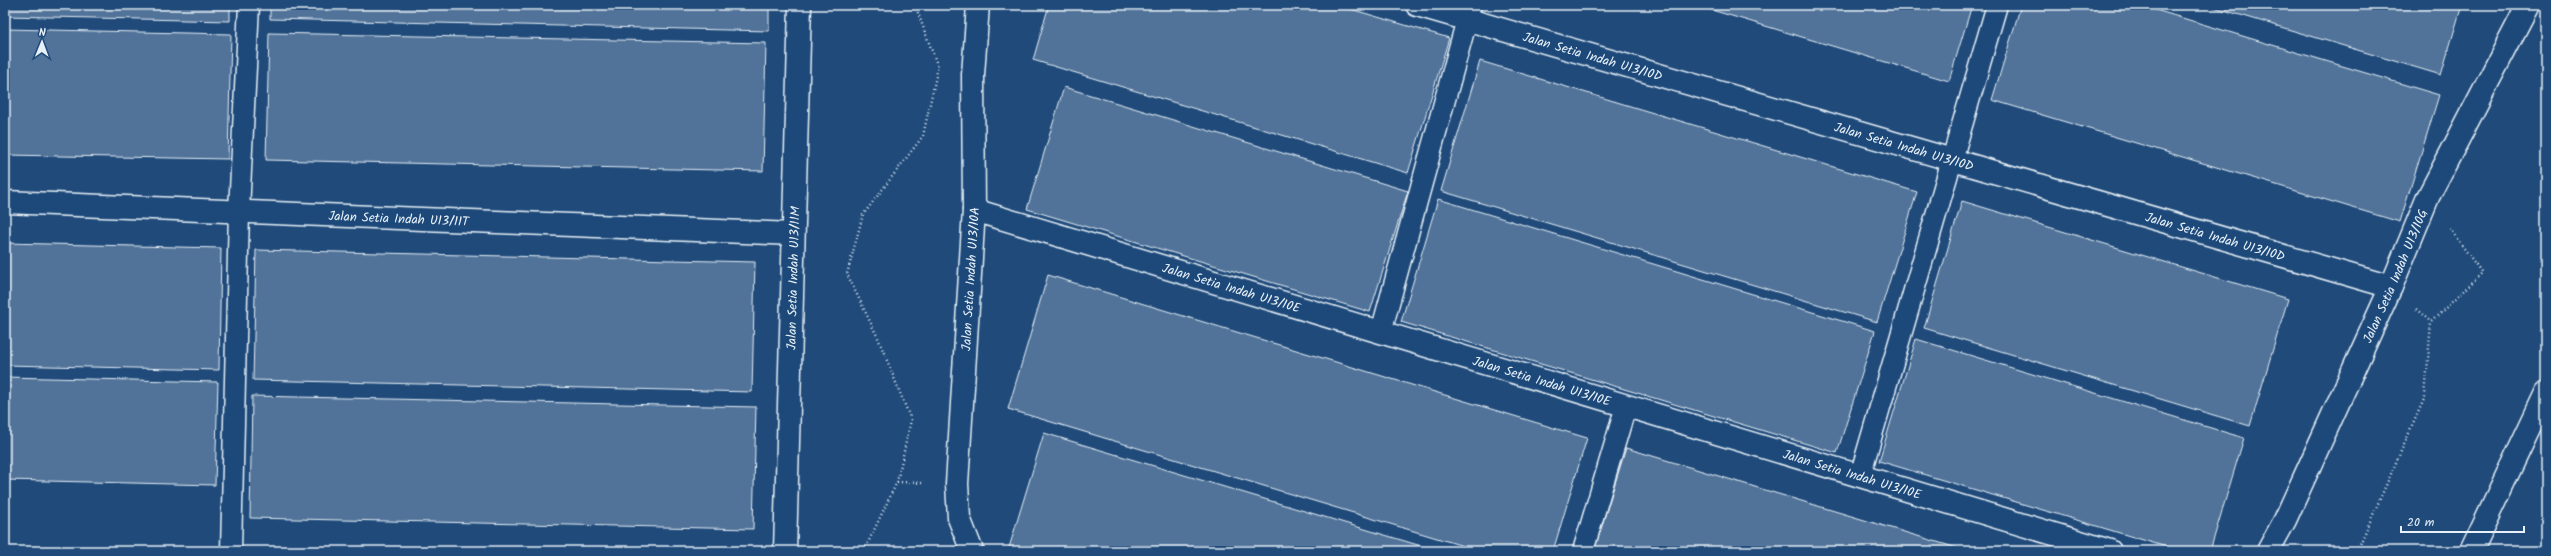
<svg xmlns="http://www.w3.org/2000/svg" width="2551" height="556" font-family="Kalam,sans-serif">
<style>
.building{fill:#517399;stroke:#e8f1f8}
.lines{fill:none;stroke-linecap:round;stroke-linejoin:round}
.lane-casing{stroke:#e8f1f8;stroke-width:23}
.street-casing{stroke:#e8f1f8;stroke-width:25}
.secondary-casing{stroke:#e8f1f8;stroke-width:25}
.path{stroke:#e8f1f8;stroke-width:2.5;stroke-dasharray:1 3;stroke-linecap:butt}
.lane{stroke:#1f4a7a;stroke-width:20}
.street{stroke:#1f4a7a;stroke-width:22}
.secondary{stroke:#1f4a7a;stroke-width:22}
.labels{text-anchor:middle;stroke-width:3;stroke-linejoin:round;paint-order:stroke}
.street-label{font-size:13px;fill:#e8f1f8;stroke:#1f4a7a}
</style>
<rect width="100%" height="100%" fill="#1f4a7a"/>
<filter id="ink" filterUnits="userSpaceOnUse"><feTurbulence type="fractalNoise" baseFrequency=".025" numOctaves="2"/><feDisplacementMap in="SourceGraphic" scale="8" xChannelSelector="R" yChannelSelector="G"/><feConvolveMatrix kernelMatrix="1 2 1 2 8 2 1 2 1" color-interpolation-filters="sRGB"/></filter>
<g filter="url(#ink)">
<path class="building" d="M5,5H230V21L5,16Z
M270,5H769V31L270,19Z
M1049,5H1337L1449,38L1408,173L1033,60Z
M1695,5H1972L1949,81Z
M2021,5H2139L2439,95L2400,222L1992,100Z
M2207,5H2462L2441,75Z
M5,29L231,34L228,159L5,155Z
M269,33L766,43L763,171L266,160Z
M1480,61L1917,192L1877,322L1441,191Z
M1064,87L1408,191L1370,312L1027,209Z
M1438,199L1875,331L1837,453L1401,322Z
M1962,201L2288,299L2250,426L1924,328Z
M5,243L221,248L219,370L5,365Z
M256,250L755,262L752,392L253,380Z
M1048,275L1587,438L1553,551H1480L1008,409Z
M1916,339L2244,438L2210,551H2180L1879,461Z
M5,377L218,382L215,485L5,480Z
M252,396L756,407L753,529L250,518Z
M1044,433L1438,551H1008Z
M1626,448L1967,551H1594Z"/>
<g class="lines">
<g class="lane-casing">
<path id="lane" d="M1381,332L1471,5
M1860,476L1997,5
M231,551L239,211L249,5
M1583,551L1626,406"/>
</g>
<g class="street-casing">
<g id="street">
<path id="s1" d="M1417,5L2391,287"/>
<path id="s2" d="M5,202L793,234"/>
<path id="s3" d="M974,210L2110,551"/>
<path id="s4" d="M785,551L800,5"/>
<path id="s5" d="M972,551L959,518L957,484L974,210L973,75L978,5"/>
<path id="s6" d="M2268,551L2285,520L2391,287L2428,197L2528,5"/>
</g>
</g>
<g class="secondary-casing">
<path id="secondary" d="M2471,551L2546,393"/>
</g>
<path class="path" d="M2416,309L2431,322
M897,482L924,483
M864,551L897,482L911,420L878,338L847,274L863,215L923,136L938,67L915,5
M2357,551L2425,397L2431,322L2482,273L2450,229"/>
<use href="#lane" class="lane"/>
<use href="#street" class="street"/>
<use href="#secondary" class="secondary"/>
</g>
</g>
<g class="labels">
<g class="street-label">
<text dy="5" stroke="none"><textPath href="#s1" startOffset="183">Jalan Setia Indah U13/10D</textPath></text>
<text dy="5" stroke="none"><textPath href="#s1" startOffset="507">Jalan Setia Indah U13/10D</textPath></text>
<text dy="5" stroke="none"><textPath href="#s2" startOffset="394">Jalan Setia Indah U13/11T</textPath></text>
<text dy="5" stroke="none"><textPath href="#s1" startOffset="831">Jalan Setia Indah U13/10D</textPath></text>
<text dy="5" stroke="none"><textPath href="#s6" startOffset="303">Jalan Setia Indah U13/10G</textPath></text>
<text dy="5" stroke="none"><textPath href="#s4" startOffset="273">Jalan Setia Indah U13/11M</textPath></text>
<text dy="5" stroke="none"><textPath href="#s5" startOffset="275">Jalan Setia Indah U13/10A</textPath></text>
<text dy="5" stroke="none"><textPath href="#s3" startOffset="269">Jalan Setia Indah U13/10E</textPath></text>
<text dy="5" stroke="none"><textPath href="#s3" startOffset="593">Jalan Setia Indah U13/10E</textPath></text>
<text dy="5" stroke="none"><textPath href="#s3" startOffset="917">Jalan Setia Indah U13/10E</textPath></text>
</g>
</g>
<rect width="2551" height="556" fill="none" stroke="#1f4a7a" stroke-width="20"/>
<rect x="10" y="10" width="2531" height="536" fill="none" stroke="#e8f1f8" stroke-width="1.5" filter="url(#ink)"/>
<g transform="translate(42 42) rotate(1)" stroke="#1f4a7a" stroke-width="3" paint-order="stroke">
<path d="M0-3L7 15L0 10L-7 15Z" fill="#e8f1f8"/>
<text y="-6" font-size="11" font-weight="bold" text-anchor="middle" fill="#e8f1f8">N</text>
</g>
<path d="M2401 526v6h123v-6" fill="none" stroke="#e8f1f8" stroke-width="2"/>
<text x="2407" y="526" font-size="12" fill="#e8f1f8" stroke="#1f4a7a" stroke-width="3" paint-order="stroke">20 m</text>
</svg>
